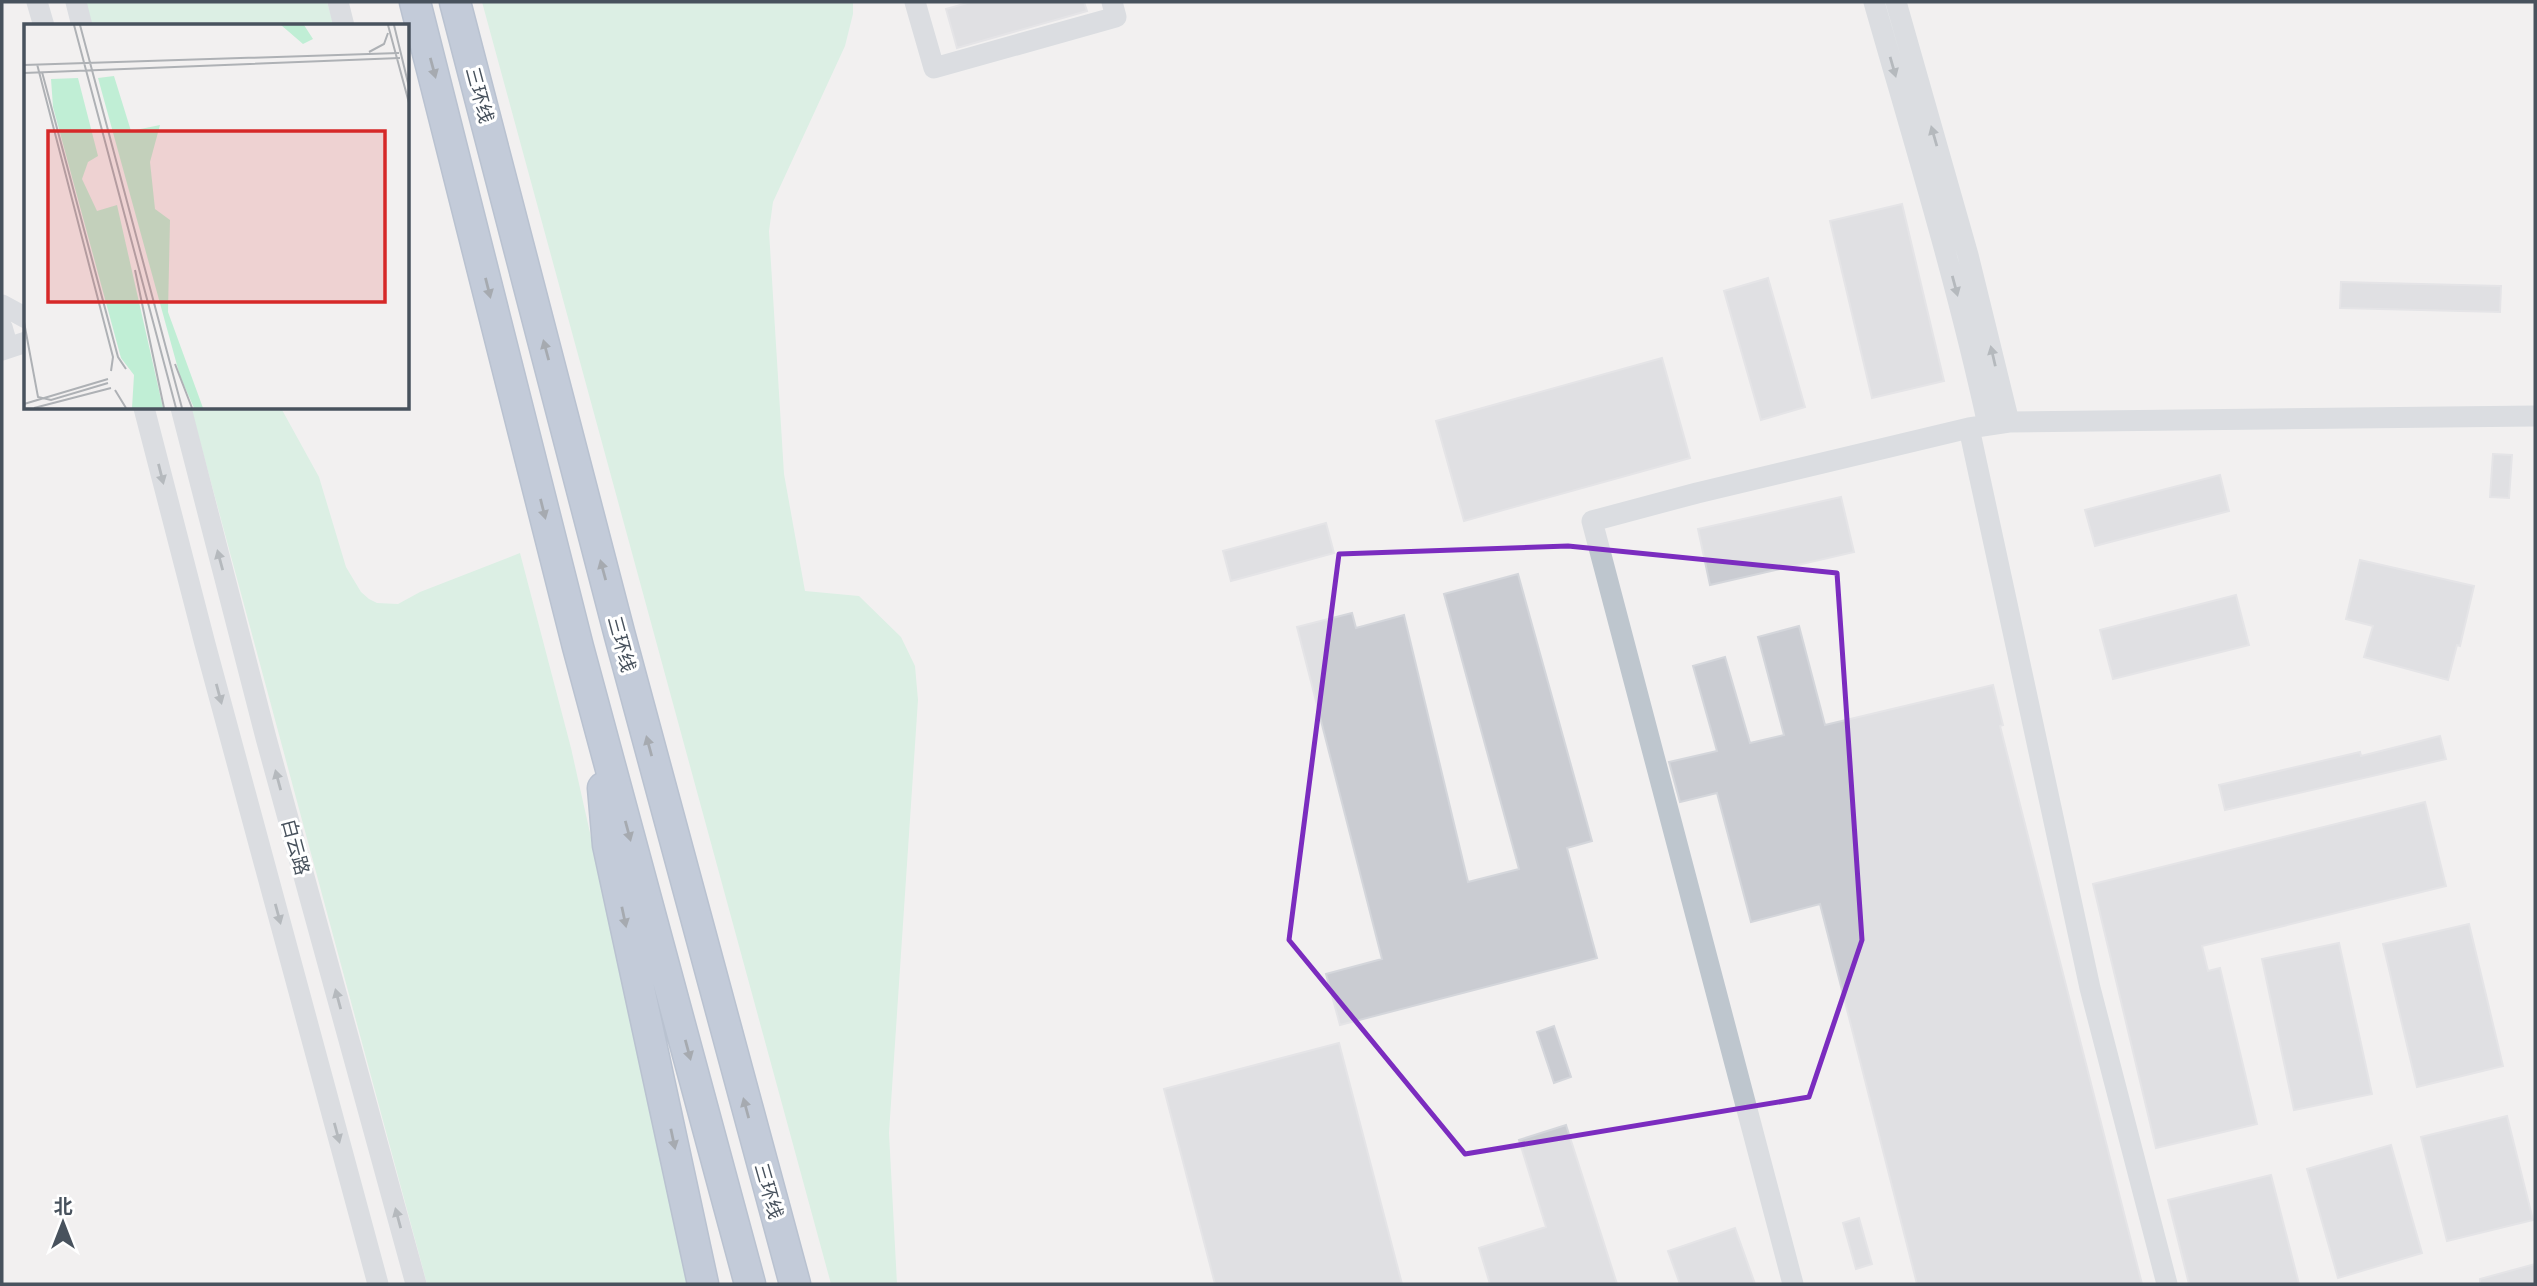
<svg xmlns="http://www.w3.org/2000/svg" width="2537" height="1286" font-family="Roboto,'Noto Sans SC',sans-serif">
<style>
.green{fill:#c0eed5}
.building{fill:#caccd2;stroke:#d4d6db;stroke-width:2}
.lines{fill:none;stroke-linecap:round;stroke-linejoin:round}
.highway-casing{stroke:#7489a9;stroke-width:33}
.minor{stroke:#bec6ce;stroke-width:21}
.highway{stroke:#899ebd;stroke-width:30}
.oneway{fill:#6b757f}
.oneway2{fill:#4b5662}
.marked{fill:none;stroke:#7b2cbf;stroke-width:5;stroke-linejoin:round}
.labels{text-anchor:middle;stroke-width:6;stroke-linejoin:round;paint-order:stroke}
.street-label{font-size:19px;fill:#48525d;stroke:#fff}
.inset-road{fill:none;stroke:#aeb1b5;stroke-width:2}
.view{fill:#d62828;fill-opacity:0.15;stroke:#d62828;stroke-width:3.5}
.inset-edge{fill:none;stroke:#48525d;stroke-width:3.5}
</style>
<rect width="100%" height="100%" fill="#f2f0f0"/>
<path class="green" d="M83,2H327L334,26H89Z
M482,2H853V14L845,46L773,202L769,231L784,474L805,591L859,596L901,637L915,666L918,700L889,1133L897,1284H831Z
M191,408H281L319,477L346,567L361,592L369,599L377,603L398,604L420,592L520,553L571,748L646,1083L687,1284H427Z"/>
<path class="building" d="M971,2H1084L1087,11L957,48L946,9Z
M1902,204L1944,381L1872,398L1830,221Z
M1768,278L1805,407L1761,420L1724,291Z
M2341,282L2501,286L2500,312L2340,308Z
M1662,358L1690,458L1464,521L1436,421Z
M2493,454L2512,455L2509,498L2490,497Z
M2220,475L2229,511L2095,546L2085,510Z
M1841,497L1854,552L1710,585L1698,529Z
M1326,523L1334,553L1231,581L1223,551Z
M2360,560L2474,586L2460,646L2457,645L2448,680L2364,657L2373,626L2346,619Z
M1518,574L1592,841L1567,848L1597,958L1340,1025L1326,974L1382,959L1297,627L1352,613L1356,628L1404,615L1468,882L1519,869L1444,594Z
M2236,595L2249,645L2113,679L2100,630Z
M1799,626L1825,725L1993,685L2003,725L2000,726L2142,1284H1917L1820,904L1751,922L1717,793L1680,802L1669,762L1717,751L1693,666L1725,657L1750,743L1784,735L1758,637Z
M2440,736L2446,759L2225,810L2219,785L2360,752L2361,756Z
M2425,802L2446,886L2202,946L2208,971L2220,968L2257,1124L2156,1148L2093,884Z
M2469,924L2503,1066L2417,1087L2383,944Z
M2339,943L2372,1094L2294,1110L2262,959Z
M1554,1026L1571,1077L1554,1083L1537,1032Z
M1339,1043L1402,1284H1215L1164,1089Z
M2507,1116L2533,1220L2447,1241L2421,1137Z
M1566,1125L1617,1284H1490L1479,1248L1546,1227L1519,1140Z
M2391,1145L2422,1253L2338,1278L2307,1169Z
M2271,1175L2299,1284H2189L2168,1200Z
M1859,1218L1872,1264L1856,1269L1843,1223Z
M1735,1228L1755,1284H1680L1668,1251Z
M2535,1264V1284H2480V1279Z"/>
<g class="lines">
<g class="highway-casing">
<path id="highway" d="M415,2L578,647L750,1284
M455,2L620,636L795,1284
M603,788L608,845L703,1284"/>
</g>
<path class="minor" d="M37,2L44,26
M76,2L82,26
M338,2L344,26
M915,2L934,68L1116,17L1112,2
M1874,2C1914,142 1957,282 1988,425
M1896,2L1968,255L2009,422
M2,305L26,318
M2,327L8,348
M2,350L26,342
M144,408L205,644L378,1284
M181,408L266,738L416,1284
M1969,428L2090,988L2167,1284
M1793,1284L1592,521L1697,493L1969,428L2009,422L2535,416"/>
<use href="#highway" class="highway"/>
</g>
<defs><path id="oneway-solid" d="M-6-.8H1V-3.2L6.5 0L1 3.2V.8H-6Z" transform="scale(1.75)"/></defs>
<g class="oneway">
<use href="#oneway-solid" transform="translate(1893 67) rotate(74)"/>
<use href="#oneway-solid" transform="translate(1934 136) rotate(-106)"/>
<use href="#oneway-solid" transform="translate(1955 286) rotate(75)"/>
<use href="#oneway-solid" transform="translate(1993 356) rotate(-103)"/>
<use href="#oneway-solid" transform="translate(161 474) rotate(76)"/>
<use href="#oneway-solid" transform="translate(220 560) rotate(-105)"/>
<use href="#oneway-solid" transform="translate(219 694) rotate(75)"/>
<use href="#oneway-solid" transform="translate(278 780) rotate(-105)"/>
<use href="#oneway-solid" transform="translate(278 914) rotate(75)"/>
<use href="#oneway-solid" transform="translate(338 999) rotate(-105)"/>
<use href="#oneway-solid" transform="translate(337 1133) rotate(75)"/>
<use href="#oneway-solid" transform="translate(398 1218) rotate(-105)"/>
</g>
<g class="oneway2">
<use href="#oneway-solid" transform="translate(433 68) rotate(75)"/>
<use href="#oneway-solid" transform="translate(488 288) rotate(76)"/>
<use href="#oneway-solid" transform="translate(546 350) rotate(-105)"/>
<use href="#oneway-solid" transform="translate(543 509) rotate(76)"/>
<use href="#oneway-solid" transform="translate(603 570) rotate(-105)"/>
<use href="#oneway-solid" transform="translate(649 746) rotate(-105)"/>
<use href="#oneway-solid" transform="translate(628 831) rotate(75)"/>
<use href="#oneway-solid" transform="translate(624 917) rotate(78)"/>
<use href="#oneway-solid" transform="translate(688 1050) rotate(75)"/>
<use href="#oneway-solid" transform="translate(746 1108) rotate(-105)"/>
<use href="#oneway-solid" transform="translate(673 1139) rotate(78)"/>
</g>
<path d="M0 0H2537V1286H0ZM1568,546L1837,573L1862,940L1809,1097L1465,1154L1289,940L1339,554Z" fill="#f2f0f0" fill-opacity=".55" fill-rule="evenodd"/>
<path class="marked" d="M1568,546L1837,573L1862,940L1809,1097L1465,1154L1289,940L1339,554Z"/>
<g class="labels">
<g class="street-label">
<text transform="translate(480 95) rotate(75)" y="7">三环线</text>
<text transform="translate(622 644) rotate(75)" y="7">三环线</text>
<text transform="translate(296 847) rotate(75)" y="7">白云路</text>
<text transform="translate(769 1191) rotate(74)" y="7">三环线</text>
</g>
</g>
<g transform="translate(24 24)">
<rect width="385" height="385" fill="#f2f0f0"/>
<path d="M257,1H280L289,15L279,20ZM90,52L107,107L136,101L126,138L131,185L146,196L144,288L179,384H170L156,352L74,54ZM54,54L74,132L64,138L58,155L73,187L93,181L139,384H108L110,351L97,334L29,83L27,55Z" fill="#c0eed5"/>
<path class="inset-road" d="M50,1L152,384M56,1L158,384M364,1L385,79M370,1L385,63M345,28L360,20L364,9M13,40L89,333L87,347M0,41L375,29M18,48L94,333L102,345M0,49L376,34M111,246L140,384M0,298L14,373L27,376L84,359M151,340L168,384M91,366L102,384M0,380L84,355M10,384L87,364"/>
<path class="view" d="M24,107H361V278H24Z"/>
<rect width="385" height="385" class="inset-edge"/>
</g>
<rect width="2537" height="1286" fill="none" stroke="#48525d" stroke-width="7"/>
<g transform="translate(63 1223)" stroke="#ffffff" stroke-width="5" paint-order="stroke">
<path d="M0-5L12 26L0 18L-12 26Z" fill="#48525d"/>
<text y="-10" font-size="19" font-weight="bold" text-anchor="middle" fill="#48525d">北</text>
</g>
</svg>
